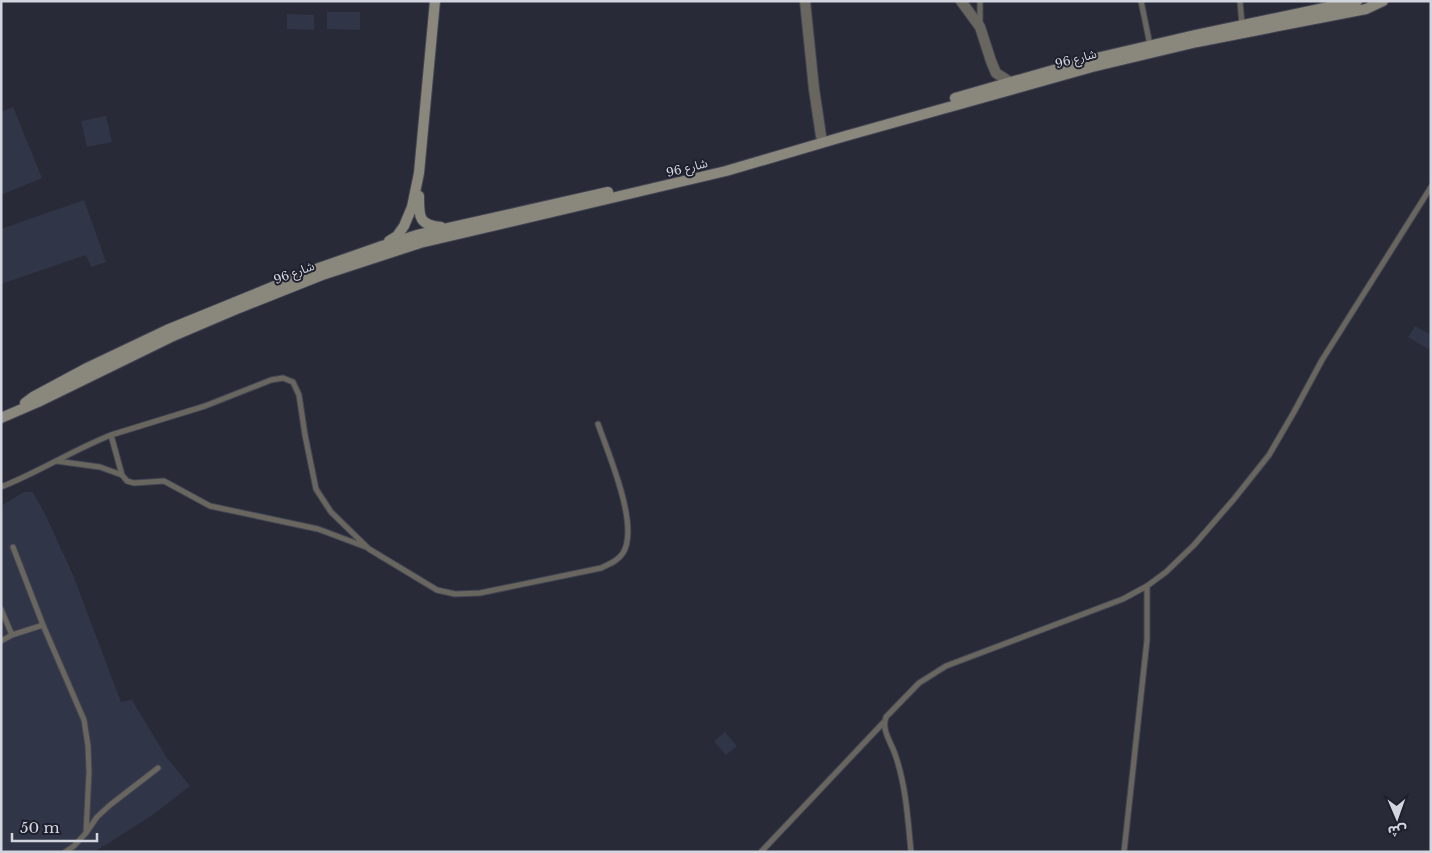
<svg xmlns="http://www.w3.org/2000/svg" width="1432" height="853" font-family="'Libre Baskerville','Noto Sans Arabic',serif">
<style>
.built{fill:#313548}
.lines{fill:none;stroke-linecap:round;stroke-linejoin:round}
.lane-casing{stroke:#434553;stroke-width:7}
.street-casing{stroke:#434553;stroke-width:12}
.secondary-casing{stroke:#434553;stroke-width:12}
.lane{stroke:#68665f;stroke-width:5}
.street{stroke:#68665f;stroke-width:10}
.secondary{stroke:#8a877c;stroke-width:10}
.labels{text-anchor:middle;stroke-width:4;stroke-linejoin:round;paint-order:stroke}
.street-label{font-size:12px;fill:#d3d5de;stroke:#1e202d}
</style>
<rect width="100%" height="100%" fill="#282a38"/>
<path class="built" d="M327,12H360V30L327,29Z
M287,14L314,15V30L287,29Z
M13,107L42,178L1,195V112Z
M106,116L112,142L87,147L81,121Z
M84,200L106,262L91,267L86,255L1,284V229Z
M1415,326L1431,335V344L1428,349L1408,337Z
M24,492H33L45,514L73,575L121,702L132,700L167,758L190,786L154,814L112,841L93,852H1V506Z
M725,732L737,746L726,755L714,741Z"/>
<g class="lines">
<g class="lane-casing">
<path id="lane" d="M980,1V24
M1141,1L1150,45
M1240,1L1242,25
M111,435L122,475
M56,461L100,467L122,475L127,481L134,483L164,481L210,506L318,529L366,547
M1,487C39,472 73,450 111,435L205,406L271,380L283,378L293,382L299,395L305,435L316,489L331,512L369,549L437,590L455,594L480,593L601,568C609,564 618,561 623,553C640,526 608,453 598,424
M13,547L43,625
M1,609L12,635
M1,641L12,635L43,625L84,720L88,746L89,772L86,833
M65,852L74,846L86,833L97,817L110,805L158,768
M761,852L883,723
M911,852C908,820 906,787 896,757C892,743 881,731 886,717L919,683L946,666L1123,599L1147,586L1166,572L1194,545L1234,499L1269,455L1294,412L1322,360L1431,187
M1124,852L1147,640V586"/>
</g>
<g class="street-casing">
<path id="street" d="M805,1L814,89L821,136
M961,1L980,27L991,61L996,73L1010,82"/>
</g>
<g class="secondary-casing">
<path id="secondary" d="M955,98L1092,59L1195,35L1357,1
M419,196C419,216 418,225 441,227
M389,241L397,236L404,226L412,207L419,173L435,1
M25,403L33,397L87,368L167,330L319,268L382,246L417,235L608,192
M1,418L38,402L171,337L239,308L322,275L420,243L726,171L842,137L1092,67L1197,42L1366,9L1383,1"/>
</g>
<use href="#lane" class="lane"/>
<use href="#street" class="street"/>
<use href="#secondary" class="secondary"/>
</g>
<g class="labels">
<g class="street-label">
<text transform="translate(1076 59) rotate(-15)" y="4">شارع 96</text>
<text transform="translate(687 168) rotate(-14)" y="4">شارع 96</text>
<text transform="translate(294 273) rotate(-21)" y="4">شارع 96</text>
</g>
</g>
<rect width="1432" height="853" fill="none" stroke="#d3d5de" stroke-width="5"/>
<g transform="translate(1397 818) rotate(178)" stroke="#1e202d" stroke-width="4" paint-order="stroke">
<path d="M0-4L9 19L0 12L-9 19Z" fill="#d3d5de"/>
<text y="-8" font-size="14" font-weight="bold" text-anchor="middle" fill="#d3d5de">ش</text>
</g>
<path d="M12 833v8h85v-8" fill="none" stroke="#d3d5de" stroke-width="2.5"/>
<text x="20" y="833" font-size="15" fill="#d3d5de" stroke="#1e202d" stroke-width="4" paint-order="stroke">50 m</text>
</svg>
